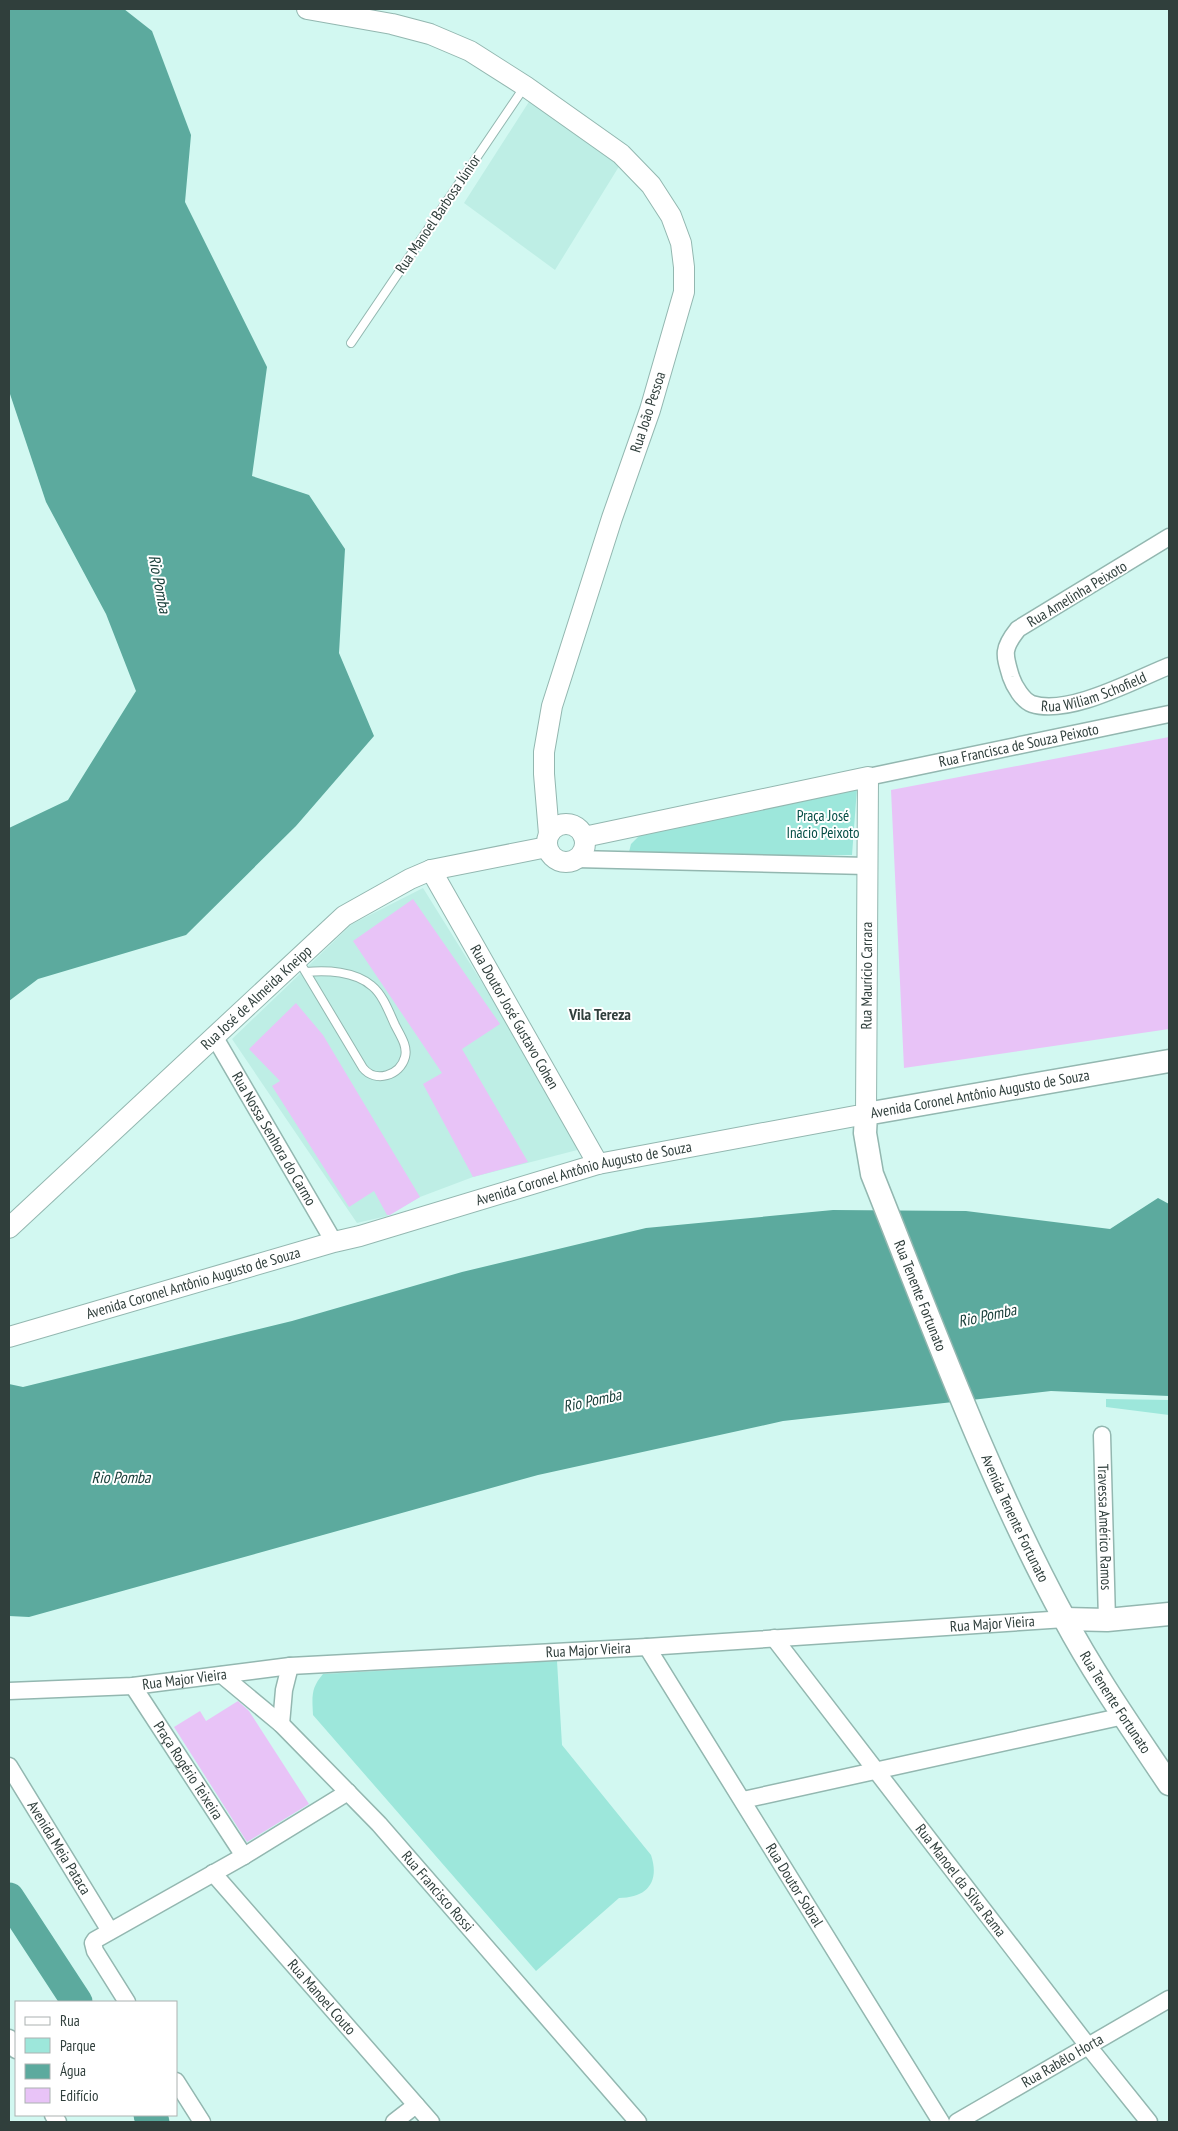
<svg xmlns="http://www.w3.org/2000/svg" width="1178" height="2131" font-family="'PT Sans Narrow',sans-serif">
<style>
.built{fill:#beeee5}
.green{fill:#9de7db}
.water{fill:#5caa9e}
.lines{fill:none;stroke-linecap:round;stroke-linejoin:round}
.river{stroke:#5caa9e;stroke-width:31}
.building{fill:#e8c3f7}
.service-casing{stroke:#93b7b0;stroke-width:10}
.minor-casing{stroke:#93b7b0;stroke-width:19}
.tertiary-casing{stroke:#93b7b0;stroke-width:22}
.secondary-casing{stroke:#93b7b0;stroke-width:25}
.service{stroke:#fff;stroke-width:8}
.minor{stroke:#fff;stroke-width:16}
.tertiary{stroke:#fff;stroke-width:20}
.secondary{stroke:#fff;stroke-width:22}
.labels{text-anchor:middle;stroke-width:4;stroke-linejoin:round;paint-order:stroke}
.street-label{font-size:15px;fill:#303f3c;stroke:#fff}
.park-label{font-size:15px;fill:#054e46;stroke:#fff}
.water-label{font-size:16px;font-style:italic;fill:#1b403b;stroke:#fff}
.neighbourhood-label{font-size:16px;font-weight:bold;fill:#303f3c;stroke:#fff}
</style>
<rect width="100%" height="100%" fill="#d2f8f1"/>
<path class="built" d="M532,97L623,160L555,270L464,203Z
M423,888L585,1148L473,1177L420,1197L387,1216L357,1223L232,1039L352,924Z"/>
<path class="green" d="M857,788L852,855L628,856L631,844L642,833Z
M1106,1399L1169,1400V1415L1106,1407Z
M557,1661L562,1745L651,1855C660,1882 647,1898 619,1898L536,1971L313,1715C312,1696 311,1688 323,1674Z"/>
<path class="water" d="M9,9H124L152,31L191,135L185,202L267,367L252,476L309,495L345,549L339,653L374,736L296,826L186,935L38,979L9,1001V828L68,800L136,691L106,614L46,502L9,391Z
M1158,1198L1169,1204V1396L1051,1391L783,1421L538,1475L29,1617L9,1616V1384L23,1387L292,1321L462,1272L646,1228L833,1210L966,1211L1110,1229Z"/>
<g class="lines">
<path class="river" d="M9,1898L77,2002
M149,2115L154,2122"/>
</g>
<path class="building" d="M1169,737V1029L904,1068L891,790Z
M413,899L500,1024L462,1049L528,1162L473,1177L423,1084L442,1073L353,941Z
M296,1003L323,1035L420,1197L390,1215H387L374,1191L349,1207L272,1086L280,1081L249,1049Z
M238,1701L249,1711L309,1804L247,1842L174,1727L200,1711L206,1721Z"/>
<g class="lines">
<g class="service-casing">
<path id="service" d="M351,343L525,86
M299,961L363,1068C375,1083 400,1076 405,1057C408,1046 400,1035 395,1025C389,1012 383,995 372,986C355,971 326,970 306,972"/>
</g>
<g class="minor-casing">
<g id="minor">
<path id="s1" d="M1169,537L1018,629C1002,649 1004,654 1011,677C1014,686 1023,701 1032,704C1069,716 1134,680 1169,666"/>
<path id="s2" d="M868,777L1169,714"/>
<path d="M576,859L867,866"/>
<path id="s3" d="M214,1036L334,1242"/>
<path id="s4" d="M1102,1435L1107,1620"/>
<path id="s5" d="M774,1638L1088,2046L1149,2122"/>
<path id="s6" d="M647,1647L941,2122"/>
<path id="s7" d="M222,1675L281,1724L379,1824L638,2122"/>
<path id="s8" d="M133,1686L244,1856"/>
<path id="s9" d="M9,1691L133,1686L290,1666L647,1647L1065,1619"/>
<path d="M281,1724L284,1690L290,1666"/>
<path id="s10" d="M9,1766L110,1931"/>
<path d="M743,1800L1124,1716"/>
<path id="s11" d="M213,1873L431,2122"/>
<path d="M127,2002L95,1951L93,1943L95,1940L244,1856L348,1792"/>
<path d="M9,2038L16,2050"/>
<path d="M176,2081L202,2122"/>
<path d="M53,2115L58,2122"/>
<path d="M394,2122L416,2105"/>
<path id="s12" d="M957,2122L1169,1999"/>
</g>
</g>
<g class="tertiary-casing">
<g id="tertiary">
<path d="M307,9L392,24L430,34L470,51L525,86L621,154L651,185L671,216L681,243L684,267V292L650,410L612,518L552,706L544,752V774L549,834"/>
<circle cx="566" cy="843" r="19"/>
<path id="s13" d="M431,870L598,1164"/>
<path id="s14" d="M9,1228L344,916L410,879L431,870L547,847"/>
<path id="s15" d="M9,1337L334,1242L360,1236L598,1164L866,1114L868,777L584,837"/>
</g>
</g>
<g class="secondary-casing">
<g id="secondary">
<path id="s16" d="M1169,1061L866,1114L865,1133L872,1174C932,1324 987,1476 1064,1618C1095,1676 1133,1730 1169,1784"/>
<path d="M1065,1619L1107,1620L1169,1614"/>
</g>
</g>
<use href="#service" class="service"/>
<use href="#minor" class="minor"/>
<use href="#tertiary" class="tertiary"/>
<use href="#secondary" class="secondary"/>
</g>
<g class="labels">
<g class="street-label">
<text transform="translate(438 214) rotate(-56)" y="5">Rua Manoel Barbosa Júnior</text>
<text transform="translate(648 412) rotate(-72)" y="5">Rua João Pessoa</text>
<text transform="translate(1077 594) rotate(-31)" y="5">Rua Amelinha Peixoto</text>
<text dy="5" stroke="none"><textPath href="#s1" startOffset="328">Rua Wiliam Schofield</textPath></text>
<text dy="5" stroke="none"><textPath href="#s2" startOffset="154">Rua Francisca de Souza Peixoto</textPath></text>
<text dy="5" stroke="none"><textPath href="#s15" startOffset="1025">Rua Maurício Carrara</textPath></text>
<text dy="5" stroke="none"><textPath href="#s14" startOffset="338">Rua José de Almeida Kneipp</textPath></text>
<text dy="5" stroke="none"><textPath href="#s13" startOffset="169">Rua Doutor José Gustavo Cohen</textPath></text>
<text transform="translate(980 1094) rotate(-10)" y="5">Avenida Coronel Antônio Augusto de Souza</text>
<text dy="5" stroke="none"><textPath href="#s3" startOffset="119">Rua Nossa Senhora do Carmo</textPath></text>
<text dy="5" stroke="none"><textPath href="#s15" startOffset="598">Avenida Coronel Antônio Augusto de Souza</textPath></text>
<text dy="5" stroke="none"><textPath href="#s15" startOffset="192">Avenida Coronel Antônio Augusto de Souza</textPath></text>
<text dy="5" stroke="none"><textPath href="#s16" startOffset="499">Rua Tenente Fortunato</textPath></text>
<text dy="5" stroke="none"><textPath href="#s16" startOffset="741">Avenida Tenente Fortunato</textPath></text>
<text dy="5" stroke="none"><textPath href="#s4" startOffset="92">Travessa Américo Ramos</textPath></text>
<text dy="5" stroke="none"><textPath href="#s9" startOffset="986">Rua Major Vieira</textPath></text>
<text dy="5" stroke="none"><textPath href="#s9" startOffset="581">Rua Major Vieira</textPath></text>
<text dy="5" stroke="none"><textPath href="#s9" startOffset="176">Rua Major Vieira</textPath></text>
<text dy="5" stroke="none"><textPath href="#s16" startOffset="951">Rua Tenente Fortunato</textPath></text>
<text dy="5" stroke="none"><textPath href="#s8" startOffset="101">Praça Rogério Teixeira</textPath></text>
<text dy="5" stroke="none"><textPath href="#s10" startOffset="96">Avenida Meia Pataca</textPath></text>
<text dy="5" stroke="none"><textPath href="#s5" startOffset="306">Rua Manoel da Silva Rama</textPath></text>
<text dy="5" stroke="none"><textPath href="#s6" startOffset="280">Rua Doutor Sobral</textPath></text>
<text dy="5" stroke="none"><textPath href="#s7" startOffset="306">Rua Francisco Rossi</textPath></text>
<text dy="5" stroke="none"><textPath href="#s11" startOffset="165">Rua Manoel Couto</textPath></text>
<text dy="5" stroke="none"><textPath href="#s12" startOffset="122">Rua Rabêlo Horta</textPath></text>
</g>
<g class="park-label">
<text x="823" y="821">Praça José<tspan x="823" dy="17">Inácio Peixoto</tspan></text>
</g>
<g class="water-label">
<text transform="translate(160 584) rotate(79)" y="6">Rio Pomba</text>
<text transform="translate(987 1315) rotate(-12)" y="6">Rio Pomba</text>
<text transform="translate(592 1400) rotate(-12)" y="6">Rio Pomba</text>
<text x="121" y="1483">Rio Pomba</text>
</g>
<g class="neighbourhood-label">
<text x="600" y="1020">Vila Tereza</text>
</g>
</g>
<rect width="1178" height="2131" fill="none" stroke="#303f3c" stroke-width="20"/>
<rect x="15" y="2001" width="162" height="115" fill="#ffffff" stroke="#acb2b1"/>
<rect x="25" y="2017" width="25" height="8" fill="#ffffff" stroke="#acb2b1"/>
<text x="60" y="2026" font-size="15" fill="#303f3c">Rua</text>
<rect x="25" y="2038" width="25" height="15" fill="#9de7db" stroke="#acb2b1"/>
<text x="60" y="2051" font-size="15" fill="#303f3c">Parque</text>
<rect x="25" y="2064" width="25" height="15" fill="#5caa9e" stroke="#acb2b1"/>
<text x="60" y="2076" font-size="15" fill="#303f3c">Água</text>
<rect x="25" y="2088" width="25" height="15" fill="#e8c3f7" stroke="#acb2b1"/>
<text x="60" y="2101" font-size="15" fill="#303f3c">Edifício</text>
</svg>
